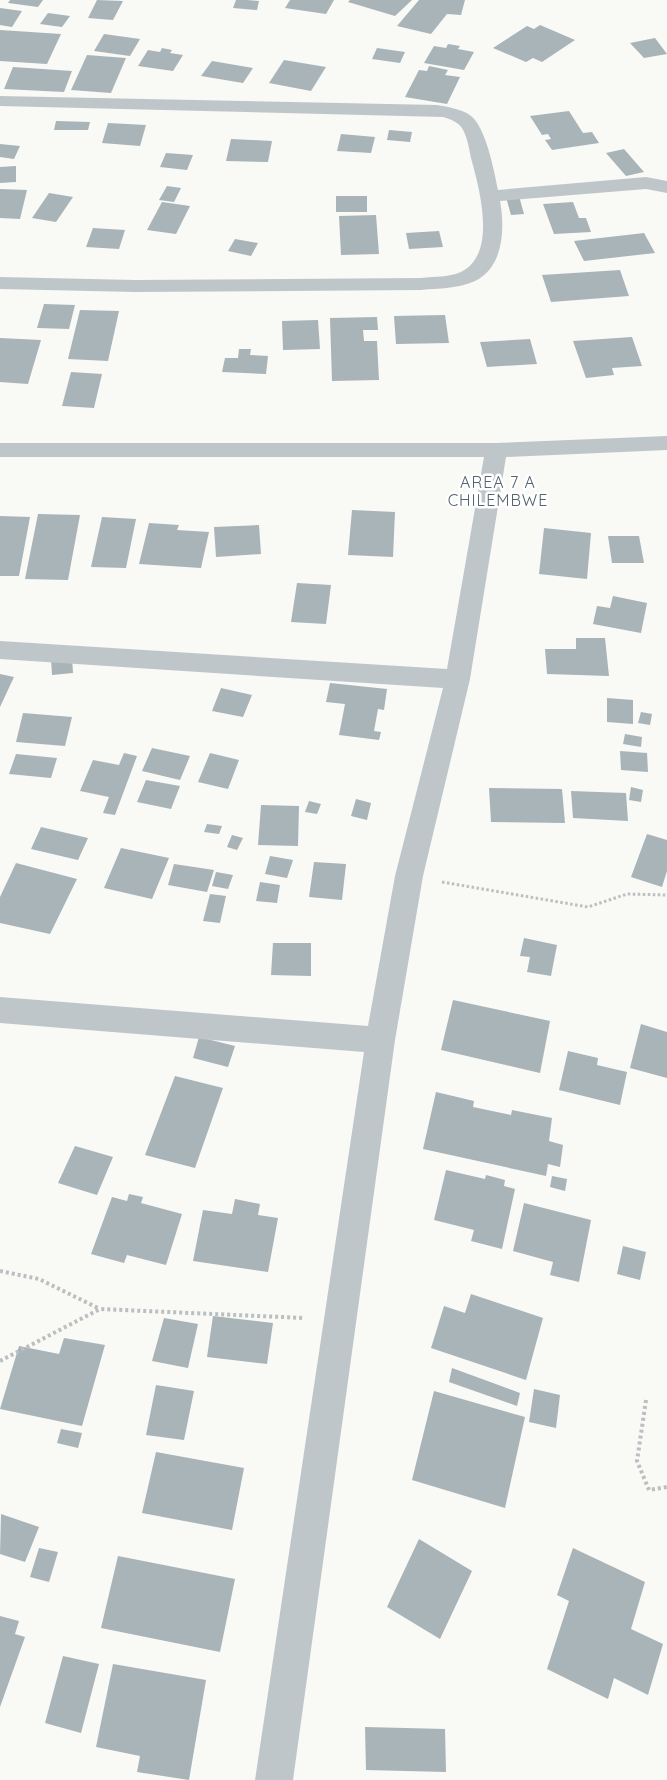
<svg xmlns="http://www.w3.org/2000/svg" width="667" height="1780" font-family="Quicksand,sans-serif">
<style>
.building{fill:#a8b4b8}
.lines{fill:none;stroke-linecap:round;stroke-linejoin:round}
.path-far1{stroke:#babfc1;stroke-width:3;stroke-dasharray:2.5 2.5;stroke-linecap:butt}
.path{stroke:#babfc1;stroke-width:4;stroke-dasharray:3 3;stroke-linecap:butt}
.street{fill:#bfc6c9;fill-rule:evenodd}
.labels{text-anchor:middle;stroke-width:5;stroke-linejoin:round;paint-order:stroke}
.quarter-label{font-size:16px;letter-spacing:1px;fill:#54656e;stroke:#fff}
</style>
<rect width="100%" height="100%" fill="#f9f9f6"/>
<path class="building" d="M10,0H43L38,7L8,3Z
M97,0L123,1L113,20L88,18Z
M236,0H247L259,1L257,10L233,8Z
M290,0H334L326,14L285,8Z
M350,0H412L395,16L348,2Z
M419,0H465L461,15L447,14L431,34L397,26Z
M0,8L22,11L12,27L0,25Z
M48,13L70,16L62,27L40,24Z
M540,25L575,40L542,62L533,58L526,62L493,48L527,26L534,29Z
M0,30L61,34L47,64L0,61Z
M104,34L140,39L130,56L94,51Z
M655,38L667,54L644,58L630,43Z
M448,44L460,46L458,49L474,52L464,70L424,63L434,46L446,48Z
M162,48L172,50L170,53L183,55L173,71L138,66L148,50L160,52Z
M377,48L405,52L400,63L372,59Z
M87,55L126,58L111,93L71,90Z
M284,60L326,67L311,91L269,83Z
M212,61L253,68L243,83L201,76Z
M429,66L448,70L445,75L460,77L447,104L405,97L419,70L427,71Z
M13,67L72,71L64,92L4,89Z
M569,111L583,133L592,132L599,143L552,150L545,140L551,139L548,134L542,135L530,116Z
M56,121L90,122L88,130H54Z
M108,123L146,125L140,146L102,143Z
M389,130L412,132L410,142L387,140Z
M341,134L375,137L371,153L337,151Z
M231,139L272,141L268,162L226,161Z
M0,144L20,146L14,159L0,157Z
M624,149L644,172L626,176L606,153Z
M166,153L193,155L187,170L160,167Z
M16,166V182L0,183V167Z
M167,186L181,188L174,202L159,200Z
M0,189L27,190L20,219L0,218Z
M49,193L73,197L56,222L32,218Z
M336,196H367V212H336Z
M519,196L524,214L511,215L506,197Z
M162,202L190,206L176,234L147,230Z
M573,202L579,218H586L591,232L554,234L543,204Z
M376,215L379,254L341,255L339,216Z
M93,228L125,230L119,249L86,247Z
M439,231L443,247L409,249L406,233Z
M644,233L655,253L584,261L574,241Z
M235,239L258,243L251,256L228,251Z
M620,270L629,296L551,302L542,275Z
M44,304L75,305L69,329L37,328Z
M80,310L119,311L108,361L68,359Z
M445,315L449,343L396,344L394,316Z
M377,317L378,330H363L364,341H377L379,380L332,381L330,318Z
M318,320L320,349L283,350L282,321Z
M632,337L642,366L612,368L614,375L586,378L573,341Z
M0,338L41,340L28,384L0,382Z
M530,339L537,364L487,367L480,342Z
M239,349H251L250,355L268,356L266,374L222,372L225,358H238Z
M71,372L102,374L94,408L62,406Z
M352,510L395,512L393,557L348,555Z
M38,514L80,515L68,580L25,579Z
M0,516L30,517L19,576H0Z
M102,517L136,519L126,568L91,567Z
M149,523L179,525L177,530L209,532L201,568L139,564Z
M259,525L261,554L216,557L214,527Z
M544,528L591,533L587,579L539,574Z
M608,536H639L644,563H612Z
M297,583L331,585L326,624L291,622Z
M613,596L647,603L641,633L593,624L597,606L610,608Z
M576,638H605L609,676L547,674L545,649H576Z
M72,657L73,673L52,675L51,659Z
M0,674L14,677L0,707Z
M330,683L387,689L384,710L378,709L374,731L381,732L379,740L339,735L345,704L326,702Z
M221,688L252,695L243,717L212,711Z
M607,698L633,700V724L607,722Z
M641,712L652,714L650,725L638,723Z
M23,713L72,717L65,746L16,742Z
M625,734L642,737L641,747L623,744Z
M152,748L190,756L180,780L142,771Z
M620,751L647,753L648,772L621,770Z
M124,753L137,756L115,815L103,813L109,797L80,791L93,760L119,765Z
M210,753L239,760L228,789L198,782Z
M16,754L57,758L51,778L9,774Z
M146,780L180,786L171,809L137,802Z
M631,787L643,790L641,802L629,800Z
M489,788L562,789L565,823L491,822Z
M571,791L626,793L628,821L573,818Z
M356,799L371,803L367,820L351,816Z
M309,801L321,804L317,814L305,812Z
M261,805L299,806L298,846L258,845Z
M207,824L222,826L219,834L204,832Z
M41,827L88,838L78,860L31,849Z
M647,834L667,840V871L662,887L631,877Z
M232,835L243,838L237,850L227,847Z
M121,848L169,858L152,899L104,888Z
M270,856L293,860L287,878L265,874Z
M314,862L346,864L342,900L309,897Z
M16,863L77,879L50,934L0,923V897Z
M174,864L214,870L207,892L168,885Z
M216,872L233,875L228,889L212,886Z
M260,882L280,885L277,903L256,901Z
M210,894L226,896L220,923L203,921Z
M524,938L557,945L551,976L527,972L530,957L520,956Z
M273,943H311V976L271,975Z
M453,1000L550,1021L540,1073L441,1050Z
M641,1024L667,1032V1078L630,1068Z
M199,1037L235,1046L228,1067L193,1058Z
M568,1051L598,1058L597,1065L627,1072L620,1105L559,1090Z
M175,1076L223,1088L195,1168L145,1155Z
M436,1092L474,1101L473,1107L511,1115L512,1110L552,1118L549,1141L563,1145L560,1167L548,1164L546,1176L423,1149Z
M75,1146L113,1157L97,1195L58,1183Z
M446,1170L485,1179L486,1175L505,1180L504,1186L515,1189L502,1249L471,1241L474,1230L434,1220Z
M552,1176L567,1179L565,1191L550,1187Z
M129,1194L143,1197L141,1203L182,1214L166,1265L127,1255L124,1263L91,1254L112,1197L127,1201Z
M235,1199L260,1204L258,1215L278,1218L268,1272L193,1261L203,1210L232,1214Z
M524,1203L591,1220L579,1282L550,1275L553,1262L513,1251Z
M623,1246L646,1252L640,1280L617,1274Z
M471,1294L543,1318L526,1380L431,1348L444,1306L465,1313Z
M213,1316L273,1323L267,1364L207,1357Z
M164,1318L198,1324L188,1368L152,1361Z
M64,1338L105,1345L82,1426L0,1409L19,1346L59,1354Z
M452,1368L520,1393L517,1406L449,1382Z
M156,1385L194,1391L184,1440L146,1435Z
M534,1389L560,1395L556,1428L529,1422Z
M434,1391L525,1417L505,1508L412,1480Z
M61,1429L82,1433L78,1448L57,1443Z
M156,1452L244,1468L232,1530L142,1513Z
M1,1514L39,1527L25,1562L0,1554Z
M419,1539L472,1571L440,1639L387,1607Z
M39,1548L58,1552L49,1582L30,1577Z
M573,1548L645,1582L631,1629L663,1644L648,1695L614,1678L608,1699L547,1669L569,1601L557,1595Z
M118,1556L235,1579L220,1652L101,1628Z
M0,1616L19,1621L15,1634L25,1637L0,1707Z
M63,1656L99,1664L81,1733L45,1723Z
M113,1664L206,1680L189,1780L137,1772L140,1756L96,1747Z
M365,1727L445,1729L446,1772L366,1770Z"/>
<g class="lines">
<path class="path-far1" d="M442,882L588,907L627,894L667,895"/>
<path class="path" d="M0,1271L39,1279L100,1309
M0,1361L100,1309L304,1318
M646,1400L637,1461L649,1490L667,1487"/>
<path class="street" d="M0,96L437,105C448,107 462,109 471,116C486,128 494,170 498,190L646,177L667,181V193L646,189L500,201C505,228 504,267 475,281C458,289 439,288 421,290L135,292L0,289V277L135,280L421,278C435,276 453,278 466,269C496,248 479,187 471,158C469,148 467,136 462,128C458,122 450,119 443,117L0,106Z
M667,436V450L506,457L470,679L423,876L395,1040L293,1780H255L364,1052L0,1023V997L368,1026L395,876L443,688L0,659V641L447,669L484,457H0V443H496Z"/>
</g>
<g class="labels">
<g class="quarter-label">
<text x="498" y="488">AREA 7 A<tspan x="498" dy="18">CHILEMBWE</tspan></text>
</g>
</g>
</svg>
